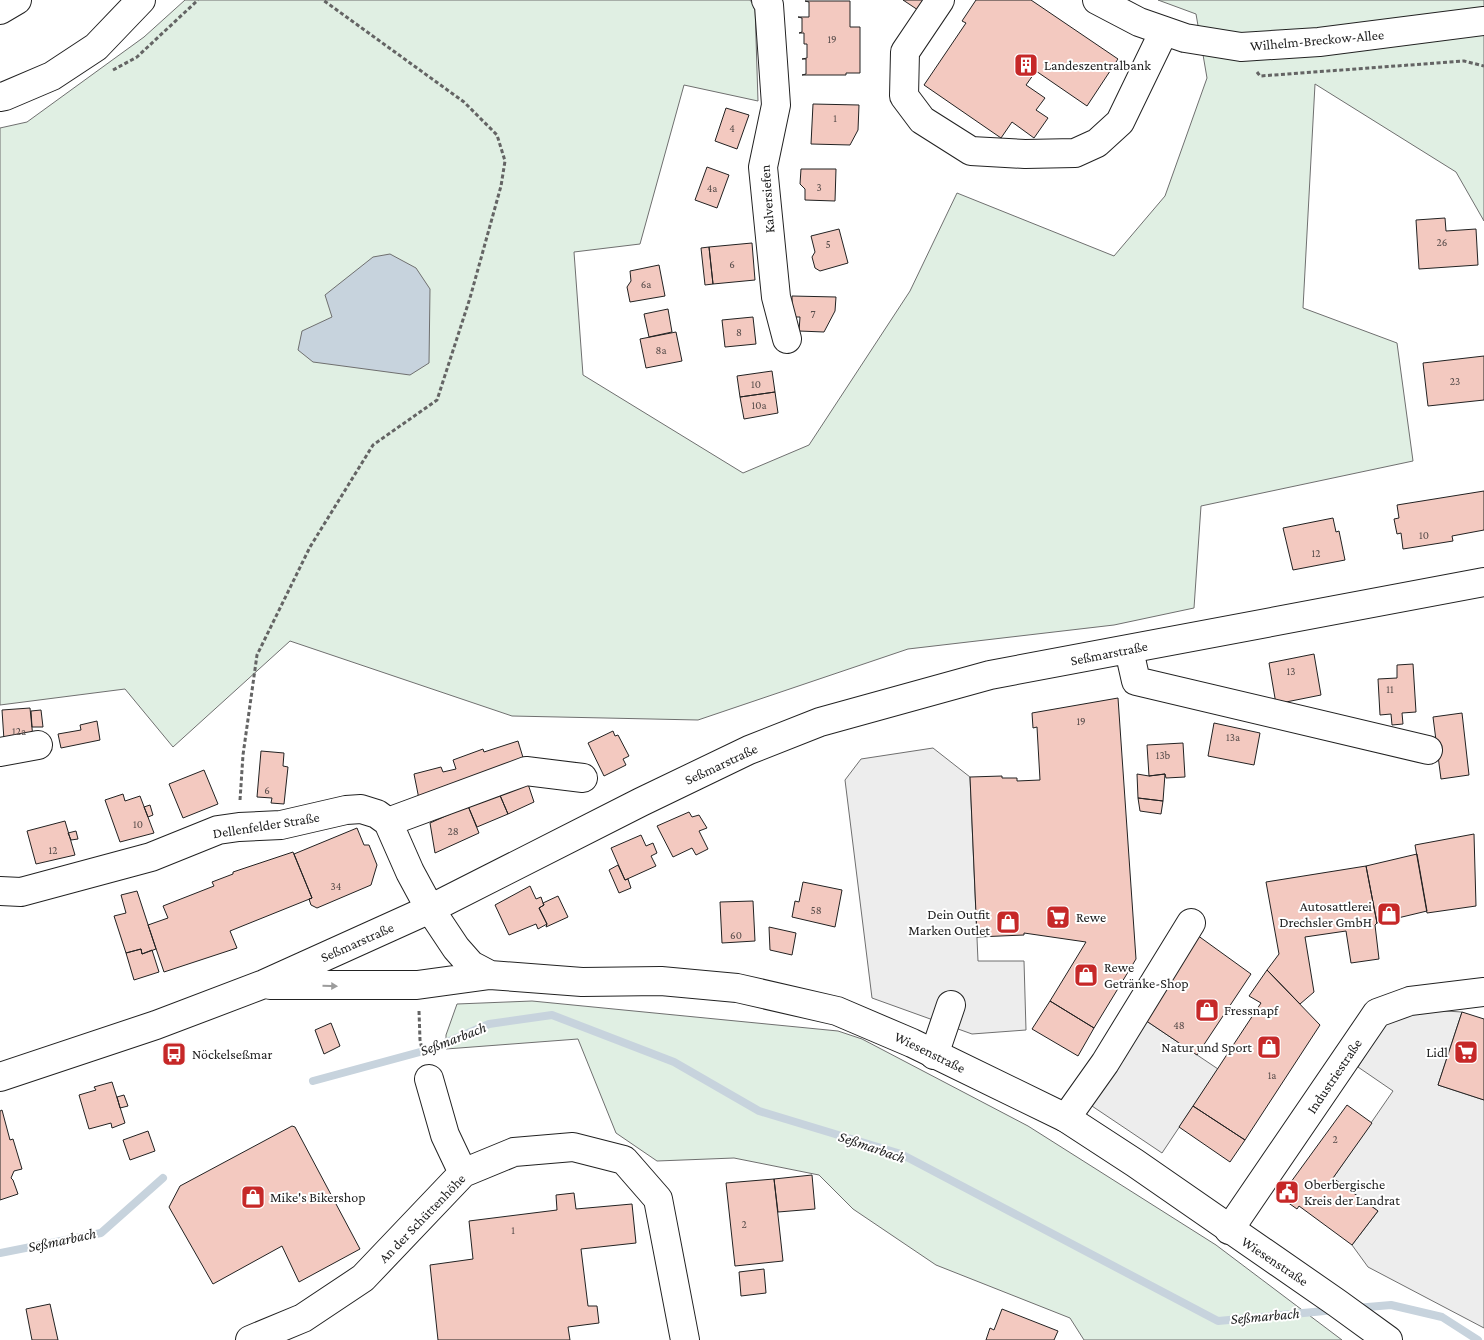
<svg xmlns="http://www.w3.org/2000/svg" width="1484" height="1340" font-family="'Crimson Pro',serif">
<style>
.green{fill:#e0efe3;stroke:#6f6f6f}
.parking{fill:#ededed;stroke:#6f6f6f}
.water{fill:#c7d3dd;stroke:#6f6f6f}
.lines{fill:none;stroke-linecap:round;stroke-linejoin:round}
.stream{stroke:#c7d3dd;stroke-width:8}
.building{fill:#f3c9c0;stroke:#222}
.minor-casing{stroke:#222;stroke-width:30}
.major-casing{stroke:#222;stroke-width:30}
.path{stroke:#646464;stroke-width:3;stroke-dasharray:4 2.5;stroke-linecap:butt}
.minor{stroke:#fff;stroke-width:28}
.major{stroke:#fff;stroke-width:28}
.oneway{fill:#9c9c9c}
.labels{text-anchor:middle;stroke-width:4;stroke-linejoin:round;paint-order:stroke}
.number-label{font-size:11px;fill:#564c4a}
.street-label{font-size:14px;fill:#222;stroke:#fff}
.poi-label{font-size:14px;fill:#222;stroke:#fff;text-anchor:start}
.water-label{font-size:15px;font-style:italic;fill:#222;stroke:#fff}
</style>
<rect width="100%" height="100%" fill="#fff"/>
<path class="green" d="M185,0H750L755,7L758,101L684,85L640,244L574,252L583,375L743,473L809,445L910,291L957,193L1114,256L1165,196L1207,78L1196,14L1158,0H1484V221L1456,172L1315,84L1303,308L1397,343L1413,461L1201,506L1194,608L1114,625L908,649L698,720L512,716L290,641L173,747L125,689L0,705V128L27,122L144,37Z
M532,1001L838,1031L862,1039L1028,1126L1216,1245L1342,1340H1084L1070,1318L936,1265L853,1209L819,1175L734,1158L657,1161L616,1133L578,1039L446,1049V1035L457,1004Z"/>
<path class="parking" d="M933,748L970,777L978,961H1024L1026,1030L972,1034L872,998L845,780L861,759Z
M1412,1009L1462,1012L1438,1085L1484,1100V1328L1368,1267L1352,1245L1378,1211L1333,1178L1393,1091L1358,1067L1386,1022Z
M1142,1018L1218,1069L1162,1153L1086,1102Z"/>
<path class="water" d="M390,254L416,268L430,289L429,363L410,375L313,362L298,350L302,331L332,317L325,295L373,257Z"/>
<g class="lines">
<path class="stream" d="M313,1081L431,1049L489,1024L552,1015L674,1062L759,1111L901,1154L1218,1321L1335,1310
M0,1253L101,1233L163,1178
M1356,1308L1391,1305L1442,1317L1478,1340"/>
</g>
<path class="building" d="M903,0H924L918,10Z
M976,0H1031L1118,59L1087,106L1036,71L1026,85L1045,98L1036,110L1048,118L1034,138L1012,122L1001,138L924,85L966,23L962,21Z
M805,1H850V27H860V73H846V75H802L806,74V59H802L807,58V44H804V33H799L802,32V18L798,17H809V2Z
M813,104L859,105L858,130L850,145L811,144Z
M726,108L749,115L737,149L715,141Z
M707,167L729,175L717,208L695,200Z
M801,169H836L835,201L805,200V189L800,184Z
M1445,218L1446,231L1476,229L1478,265L1419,269L1416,220Z
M839,229L848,263L820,271L815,268L812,257L815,252L811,236Z
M752,243L755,280L713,284L709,247Z
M709,247L713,284L705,285L701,248Z
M659,265L665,296L630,302L627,287L631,281L630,271Z
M792,296L836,297L835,311L824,332L799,331L800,317H792Z
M668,309L672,332L649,337L644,314Z
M753,317L756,344L725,347L722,320Z
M676,332L682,361L646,368L640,339Z
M1484,356V400L1428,406L1423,363Z
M772,371L775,392L740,397L737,376Z
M775,392L778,413L744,419L740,397Z
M1484,491V530L1452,536L1453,541L1403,549L1401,533L1397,534L1394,519L1399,518L1397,505Z
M1333,518L1336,532L1339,531L1345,560L1293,570L1283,528Z
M1314,654L1321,695L1276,704L1269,663Z
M1413,664L1416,712L1402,713L1403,724L1392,725L1391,714L1380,715L1378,679L1397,678V665Z
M1118,698L1136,959L1094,1028L1050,1001L1086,942L1024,933V935L977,937L970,777L1002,776V778H1017V781L1040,780L1037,727L1033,728L1032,713Z
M30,708L33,738L4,740L2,710Z
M41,710L43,727H32L31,711Z
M1462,713L1469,775L1441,779L1433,717Z
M97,721L100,740L61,748L58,734L81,730L80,725Z
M1214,723L1260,733L1254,765L1208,756Z
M613,731L615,736L618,735L629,756L623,759L626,765L604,776L588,743Z
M518,741L525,764L419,799L414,774L441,767L443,772L456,769L453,760L483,749L484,752Z
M1183,743L1185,777L1166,778L1165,774L1149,776L1147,745Z
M261,751L284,753L283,766L288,767L284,804L271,803L272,798L257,797Z
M204,770L218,804L183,818L169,784Z
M1137,774L1149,776L1165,774L1163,801L1138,798Z
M527,781L534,802L508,814L499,793Z
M499,793L508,814L477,827L468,806Z
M123,794L125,801L140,796L154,833L120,842L105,800Z
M1138,798L1163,801L1161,814L1140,811Z
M150,805L153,815L148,817L144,807Z
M468,806L479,833L435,853L430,823Z
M689,812L692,817L699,815L707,828L699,831L708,849L696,855L692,848L673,857L657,826Z
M65,821L75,855L36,864L27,831Z
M357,828L364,845H369L377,865L371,885L317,908L311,905L309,899L312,898L294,854Z
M76,831L78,839L71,840L68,833Z
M1474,834L1476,906L1427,913L1415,845Z
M641,835L646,846L653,843L657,853L651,856L656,866L625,880L611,848Z
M293,852L312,898L230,931L237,948L164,972L148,925L168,918L163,906L214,886L212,882L233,874V872Z
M1417,854L1427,911L1377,923L1366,866Z
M618,865L625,880L628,879L631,888L619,893L609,870Z
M1366,866L1377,923L1375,925L1379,959L1351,963L1346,931L1305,937L1314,992L1300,1004L1267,970L1279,954L1266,882Z
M803,882L842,890L835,927L792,917L795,901L799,902Z
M530,886L536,899L541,897L543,903L544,905L539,908L547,924L538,929L536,924L509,935L495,905Z
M137,891L156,949L142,954L141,949L126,953L114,916L126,913L121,895Z
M558,896L568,917L546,927L547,924L539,908L544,905L543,903Z
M753,901L755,941L722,943L720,902Z
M769,927L796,933L792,955L770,950Z
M1197,935L1251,974L1197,1055L1142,1018Z
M141,949L142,954L152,950L159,972L134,980L126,953Z
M1267,970L1320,1025L1245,1140L1193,1106L1261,1003L1249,996Z
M1050,1001L1094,1028L1078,1056L1032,1029Z
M1462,1012L1484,1019V1100L1438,1085Z
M331,1023L340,1046L324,1054L315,1030Z
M112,1082L125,1123L112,1128L111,1123L89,1129L79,1095L96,1090L94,1087Z
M124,1095L128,1106L120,1108L117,1097Z
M1347,1105L1372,1123L1333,1178L1378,1211L1352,1245L1299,1206L1297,1209L1280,1197Z
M1193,1106L1245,1140L1230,1162L1179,1127Z
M2,1110L10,1140L13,1139L22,1169L14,1171L11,1178L13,1180L18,1194L0,1200V1111Z
M292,1126L295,1127L360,1249L299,1282L282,1246L213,1284L169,1207L180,1186Z
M148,1131L155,1151L130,1160L123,1140Z
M812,1175L815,1209L778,1212L774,1179Z
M774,1179L783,1261L735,1266L726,1183Z
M574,1193L576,1209L632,1204L636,1243L581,1249L588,1306H597L599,1323L568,1327L570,1340H438L430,1265L473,1259L469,1221L557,1210L556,1195Z
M764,1269L766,1293L741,1296L739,1272Z
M50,1304L58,1340H32L26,1309Z
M1002,1309L1058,1331L1054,1340H986L990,1328L994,1330Z"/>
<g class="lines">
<g class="minor-casing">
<path id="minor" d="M766,0L769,5L776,105L763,167L776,297L787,339
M940,0L905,52L904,96L922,120L971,151L1025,154L1075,153L1097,143L1120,122L1164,31
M1097,0L1139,22L1185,38L1241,47L1319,42L1484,21
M0,10L17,0
M0,97L5,96L52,76L96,47L141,0
M1129,650L1136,681L1428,750
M0,752L38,745
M583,778L526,771L388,822L410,872L430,909L641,802L749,750L820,722L990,675L1484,582
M0,891L21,892L151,857L218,830L239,827L281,825L346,810L361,809L377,814L388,822
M934,1055L951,1005
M429,1079L445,1135L463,1173
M1066,1118L1105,1063L1191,923
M1229,1230L1377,1013L1410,1001L1484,992
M250,1340L303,1318L363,1278L463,1173L514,1152L573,1147L624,1160L658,1199L685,1340"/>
</g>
<g class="major-casing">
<path id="major" d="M270,985H417L490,975
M0,1077L156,1025L264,984L430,909L456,948L471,965L490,975L582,982L661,981L737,988L837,1011L912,1043L1066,1118L1135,1163L1337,1303L1388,1340"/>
</g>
<path class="path" d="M113,70L137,57L198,0
M1257,72L1260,76L1464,61L1484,66
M240,800L243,755L257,655L310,547L373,445L437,400L470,298L501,186L505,161L497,135L464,102L323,0
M419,1011L420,1040L423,1054"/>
<use href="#minor" class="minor"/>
<use href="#major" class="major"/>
</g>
<defs><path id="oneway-solid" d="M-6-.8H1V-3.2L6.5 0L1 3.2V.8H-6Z" transform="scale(1.25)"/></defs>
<use class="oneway" href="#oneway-solid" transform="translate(330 986) rotate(1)"/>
<defs>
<g id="building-square" transform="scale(1.25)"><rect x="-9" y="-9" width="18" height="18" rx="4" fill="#c62828" stroke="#fff"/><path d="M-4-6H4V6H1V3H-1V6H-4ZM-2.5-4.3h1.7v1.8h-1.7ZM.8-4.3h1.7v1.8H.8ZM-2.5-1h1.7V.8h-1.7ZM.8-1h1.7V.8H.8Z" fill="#fff"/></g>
<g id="shop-square" transform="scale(1.25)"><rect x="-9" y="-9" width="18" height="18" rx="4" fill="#c62828" stroke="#fff"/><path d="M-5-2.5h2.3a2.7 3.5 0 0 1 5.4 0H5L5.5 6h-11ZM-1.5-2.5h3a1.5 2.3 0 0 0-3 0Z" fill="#fff"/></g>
<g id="supermarket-square" transform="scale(1.25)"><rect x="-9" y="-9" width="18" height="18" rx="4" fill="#c62828" stroke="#fff"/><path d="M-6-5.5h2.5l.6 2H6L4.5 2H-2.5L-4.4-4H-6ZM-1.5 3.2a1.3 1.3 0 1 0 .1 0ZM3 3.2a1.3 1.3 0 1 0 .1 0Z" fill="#fff"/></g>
<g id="bus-square" transform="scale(1.25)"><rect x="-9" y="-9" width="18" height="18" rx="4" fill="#c62828" stroke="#fff"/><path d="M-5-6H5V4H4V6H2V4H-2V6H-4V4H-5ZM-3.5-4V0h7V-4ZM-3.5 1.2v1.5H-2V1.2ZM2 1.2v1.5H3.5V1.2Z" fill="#fff"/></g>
<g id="civic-square" transform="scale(1.25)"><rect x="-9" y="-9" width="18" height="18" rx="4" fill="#c62828" stroke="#fff"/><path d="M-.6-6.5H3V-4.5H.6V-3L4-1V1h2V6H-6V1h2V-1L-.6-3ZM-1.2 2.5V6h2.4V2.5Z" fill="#fff"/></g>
</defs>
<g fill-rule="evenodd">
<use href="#building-square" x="1026" y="65"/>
<use href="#shop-square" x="1389" y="914"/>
<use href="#supermarket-square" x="1058" y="917"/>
<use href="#shop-square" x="1008" y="922"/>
<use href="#shop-square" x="1086" y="975"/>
<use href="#shop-square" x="1207" y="1010"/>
<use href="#shop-square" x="1269" y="1047"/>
<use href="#supermarket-square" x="1466" y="1052"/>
<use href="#bus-square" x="174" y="1054"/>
<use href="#civic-square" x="1287" y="1192"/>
<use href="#shop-square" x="253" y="1197"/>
</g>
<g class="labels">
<g class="number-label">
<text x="832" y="43">19</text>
<text x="835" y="122">1</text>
<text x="732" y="132">4</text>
<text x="819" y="191">3</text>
<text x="712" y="192">4a</text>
<text x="1442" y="246">26</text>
<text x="828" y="248">5</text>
<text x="732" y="268">6</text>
<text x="646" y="288">6a</text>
<text x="813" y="318">7</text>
<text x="739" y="336">8</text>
<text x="661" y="354">8a</text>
<text x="1455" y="385">23</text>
<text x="756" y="388">10</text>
<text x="759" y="409">10a</text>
<text x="1424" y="539">10</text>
<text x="1316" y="557">12</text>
<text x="1291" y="675">13</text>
<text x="1390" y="693">11</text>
<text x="1081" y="725">19</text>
<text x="19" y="735">12a</text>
<text x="1233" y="741">13a</text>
<text x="1163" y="759">13b</text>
<text x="267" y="794">6</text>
<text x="138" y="828">10</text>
<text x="453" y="835">28</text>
<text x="53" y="854">12</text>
<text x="336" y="890">34</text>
<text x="816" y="914">58</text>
<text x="736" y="939">60</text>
<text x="1179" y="1029">48</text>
<text x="1272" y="1079">1a</text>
<text x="1335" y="1143">2</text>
<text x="744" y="1228">2</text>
<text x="513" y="1234">1</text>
</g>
<g class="street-label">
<text transform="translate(1317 40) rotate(-5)" y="5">Wilhelm-Breckow-Allee</text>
<text transform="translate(767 199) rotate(-94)" y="5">Kalversiefen</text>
<text transform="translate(1109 653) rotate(-11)" y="5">Seßmarstraße</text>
<text transform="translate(721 764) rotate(-25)" y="5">Seßmarstraße</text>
<text transform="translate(266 825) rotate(-9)" y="5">Dellenfelder Straße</text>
<text transform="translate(357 942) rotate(-24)" y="5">Seßmarstraße</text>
<text transform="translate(930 1052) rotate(26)" y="5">Wiesenstraße</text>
<text transform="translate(1334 1076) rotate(-56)" y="5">Industriestraße</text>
<text transform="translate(422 1218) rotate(-46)" y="5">An der Schüttenhöhe</text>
<text transform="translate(1275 1261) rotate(34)" y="5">Wiesenstraße</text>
</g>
<g class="poi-label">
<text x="1044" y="70">Landeszentralbank</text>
<text x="1372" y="911" text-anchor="end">Autosattlerei<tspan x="1372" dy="16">Drechsler GmbH</tspan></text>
<text x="990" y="919" text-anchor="end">Dein Outfit<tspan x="990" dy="16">Marken Outlet</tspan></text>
<text x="1076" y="922">Rewe</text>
<text x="1104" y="972">Rewe<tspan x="1104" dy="16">Getränke-Shop</tspan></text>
<text x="1224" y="1015">Fressnapf</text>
<text x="1252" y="1052" text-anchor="end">Natur und Sport</text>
<text x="1448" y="1057" text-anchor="end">Lidl</text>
<text x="192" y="1059">Nöckelseßmar</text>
<text x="1304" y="1189">Oberbergische<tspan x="1304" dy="16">Kreis der Landrat</tspan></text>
<text x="270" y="1202">Mike's Bikershop</text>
</g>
<g class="water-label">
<text transform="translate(453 1039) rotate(-21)" y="5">Seßmarbach</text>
<text transform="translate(872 1147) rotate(19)" y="5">Seßmarbach</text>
<text transform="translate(62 1240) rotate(-12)" y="5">Seßmarbach</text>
<text transform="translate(1265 1316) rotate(-5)" y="5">Seßmarbach</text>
</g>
</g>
</svg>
